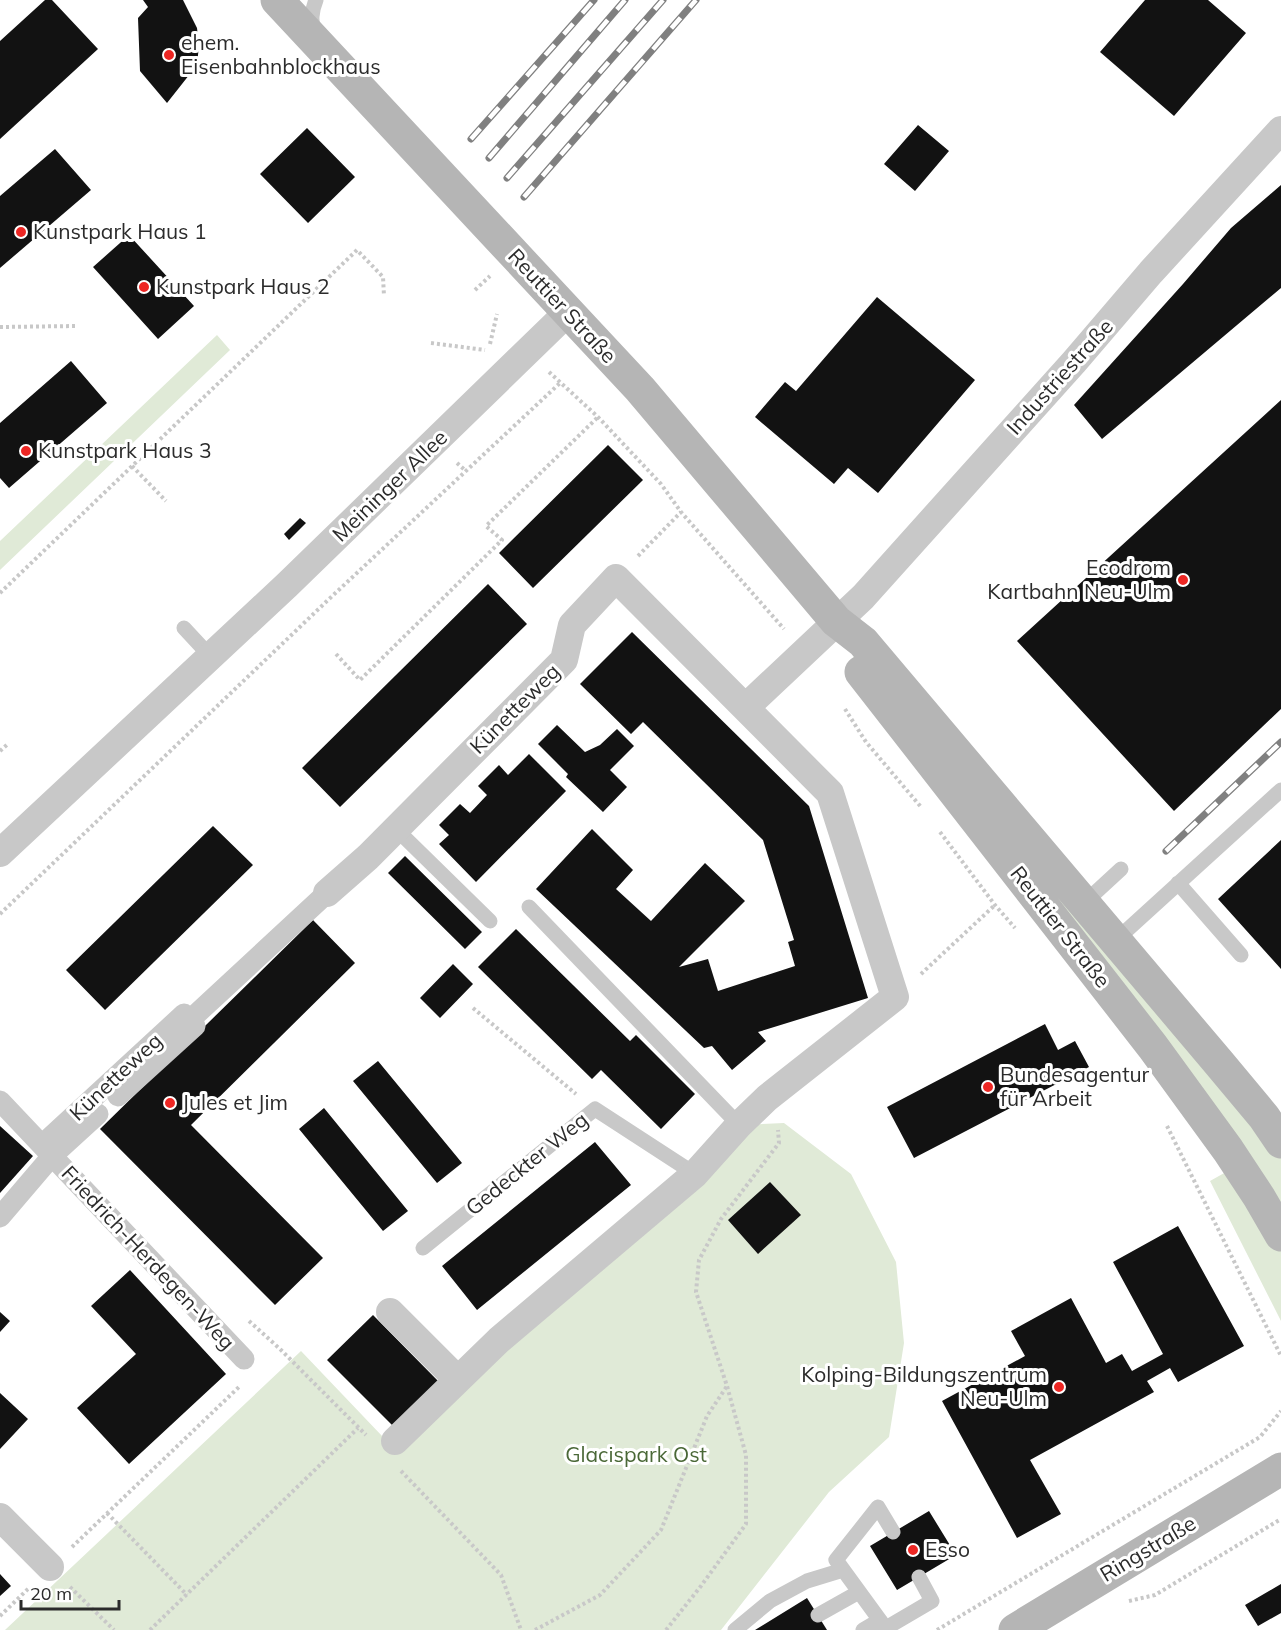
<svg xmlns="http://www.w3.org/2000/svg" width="1281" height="1630" font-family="Mulish,sans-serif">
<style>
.green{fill:#e0ead7}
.building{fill:#121212}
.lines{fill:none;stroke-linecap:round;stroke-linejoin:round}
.path{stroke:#c8c8c8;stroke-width:4;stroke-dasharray:3 3;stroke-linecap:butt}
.service{stroke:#c8c8c8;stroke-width:15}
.pedestrian{stroke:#c8c8c8;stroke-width:21}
.minor{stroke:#c8c8c8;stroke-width:28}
.secondary{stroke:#b5b5b5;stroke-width:33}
.rail-casing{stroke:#808080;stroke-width:7}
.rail{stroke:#fff;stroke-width:4.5;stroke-dasharray:14;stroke-linecap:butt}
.poi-dot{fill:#ed2623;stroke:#fff;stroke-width:2}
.labels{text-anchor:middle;stroke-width:6;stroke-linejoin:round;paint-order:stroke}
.poi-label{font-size:21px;fill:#2b2b2b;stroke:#fff;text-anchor:start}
.street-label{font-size:21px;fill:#2b2b2b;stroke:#fff}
.park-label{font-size:21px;fill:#4a6837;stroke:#fff}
</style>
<rect width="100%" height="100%" fill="#fff"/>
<path class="green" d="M217,335L230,350L0,570V541Z
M863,648L1281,1148V1230L980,822L853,657Z
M784,1123L851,1174L896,1262L904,1343L889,1437L829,1492L721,1630H5L301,1351L383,1437L739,1125Z
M1235,1167L1281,1243V1321L1210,1181Z"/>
<path class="building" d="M45,0H52L98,49L0,139V41Z
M143,0H183L197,28L199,45L197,65L167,103L140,71L138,18L148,7Z
M1145,0H1208L1246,33L1174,116L1100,52Z
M918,125L949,151L915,191L884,164Z
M307,128L355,177L308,223L260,174Z
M55,149L91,190L0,268V196Z
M1281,185V288L1102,439L1074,405L1183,284L1231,228Z
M129,235L194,306L158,339L93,267Z
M877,297L975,380L878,493L848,468L834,484L755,417L785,382L796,391Z
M71,361L107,403L9,488L0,478V423Z
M1281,400V709L1174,811L1017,641Z
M608,445L643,480L533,588L499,553Z
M300,518L306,523L289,540L284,534Z
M488,584L527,624L340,807L302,768Z
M632,632L809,806L868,998L758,1032L766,1041L732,1070L712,1046L704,1048L536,889L592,829L633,870L616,889L651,921L705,863L745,901L679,967L708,959L718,991L795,966L788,942L794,940L763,840L643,722L631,734L580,684Z
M557,725L585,752L600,745L617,729L634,746L610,770L627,787L603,812L566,777L568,774L538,744Z
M529,754L566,791L476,882L439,844L449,835L439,825L460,804L470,813L487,795L478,786L499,765L508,775Z
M213,826L253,865L105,1010L66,970Z
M1281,840V969L1218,899Z
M405,856L482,932L465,949L388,873Z
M313,920L355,963L191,1125L323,1258L275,1305L100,1129Z
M516,929L630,1041L636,1035L695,1094L661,1129L601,1070L592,1079L478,967Z
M453,964L473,984L440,1018L420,998Z
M1045,1024L1058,1050L1075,1041L1089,1067L914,1158L887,1107Z
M378,1061L462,1163L437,1183L353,1081Z
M324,1108L408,1211L383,1231L299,1129Z
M0,1126L33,1156L0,1193Z
M595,1142L631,1185L477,1310L442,1266Z
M770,1182L801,1215L758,1254L728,1220Z
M1178,1226L1244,1346L1178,1382L1170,1368L1147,1381L1154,1392L1030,1460L1061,1514L1017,1538L942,1401L1025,1356L1011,1331L1071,1298L1106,1363L1122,1354L1132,1371L1163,1354L1113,1262Z
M130,1270L226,1374L129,1464L77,1408L136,1354L91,1306Z
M0,1312L10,1321L0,1332Z
M373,1315L440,1383L395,1428L327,1360Z
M0,1393L28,1419L0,1449Z
M929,1511L956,1555L897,1590L870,1546Z
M0,1574L11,1586L0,1596Z
M1281,1584V1613L1258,1626L1245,1605Z
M807,1598L827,1630H755Z"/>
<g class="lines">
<path class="path" d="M475,290L490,276
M0,327L76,326
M431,343L485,350
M490,344L497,314
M549,372L598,417L661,484L681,512L784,629
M457,463L466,471
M132,466L166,501
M638,556L681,512
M0,593L357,250L383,277L384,296
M336,654L360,680L502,540L486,526L598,417
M845,709L866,742L921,807
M0,751L9,743
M940,832L995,905L1015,928
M0,914L328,600L560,383
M921,974L995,905
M473,1008L576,1094
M1167,1126L1281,1356
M249,1321L280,1349L366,1435
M401,1471L501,1575L521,1630
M107,1513L187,1595
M72,1547L240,1386
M70,1587L114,1630
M1129,1601L1155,1595L1281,1519
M0,1616L30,1587
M150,1630L358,1428
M535,1630L600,1595L661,1530L707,1416L727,1386
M666,1630L701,1586L746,1524V1455L727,1386L696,1292L699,1260L721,1219L779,1143L778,1130
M937,1630L1260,1437L1281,1411"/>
<path class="service" d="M314,34C311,21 311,12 316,0
M184,628L210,656
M396,829L490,921
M1178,883L1241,955
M1083,904L1121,869
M529,907L739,1125
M1115,941L1281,790
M423,1248L595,1109L695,1174
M818,1615L859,1592
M886,1628L932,1601L919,1577
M735,1630L770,1601L807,1581L843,1570
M863,1630L880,1620
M887,1630L836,1560L878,1507L893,1532"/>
<path class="pedestrian" d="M118,1096L195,1026L190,1020
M0,1101L244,1359
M42,1145L184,1014L190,1020L327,893
M0,1217L52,1156L98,1114"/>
<path class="minor" d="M746,707L863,597L1074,362L1151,272L1281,130
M0,853L287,585L567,313
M327,893L368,857L564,660L572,625L616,578L830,793L895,997L767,1098L739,1125L695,1174L499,1340L395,1441
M390,1312L457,1379
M0,1517L50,1567"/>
<path class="secondary" d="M277,0L640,389L836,621L863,642L1219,1063L1264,1117L1281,1142
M861,672L1153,1047L1228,1150L1259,1197L1281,1235
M1015,1630L1281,1469"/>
<g class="rail-casing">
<path id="rail" d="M471,139L594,0
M489,158L625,0
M507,178L663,0
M524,197L696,0
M1166,851L1281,742"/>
</g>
<use href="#rail" class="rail"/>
</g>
<g class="poi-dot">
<circle cx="169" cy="55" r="6"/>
<circle cx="21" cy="232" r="6"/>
<circle cx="144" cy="287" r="6"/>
<circle cx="26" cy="451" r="6"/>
<circle cx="1183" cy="580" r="6"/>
<circle cx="988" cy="1087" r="6"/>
<circle cx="170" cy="1103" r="6"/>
<circle cx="1059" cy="1387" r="6"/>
<circle cx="913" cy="1550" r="6"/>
</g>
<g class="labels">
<g class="poi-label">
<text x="181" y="50">ehem.<tspan x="181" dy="24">Eisenbahnblockhaus</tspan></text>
<text x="33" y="239">Kunstpark Haus 1</text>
<text x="156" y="294">Kunstpark Haus 2</text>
<text x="38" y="458">Kunstpark Haus 3</text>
<text x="1171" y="575" text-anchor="end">Ecodrom<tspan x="1171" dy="24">Kartbahn Neu-Ulm</tspan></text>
<text x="1000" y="1082">Bundesagentur<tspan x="1000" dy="24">für Arbeit</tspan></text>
<text x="182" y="1110">Jules et Jim</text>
<text x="1047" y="1382" text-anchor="end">Kolping-Bildungszentrum<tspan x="1047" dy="24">Neu-Ulm</tspan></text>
<text x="925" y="1557">Esso</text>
</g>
<g class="street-label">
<text transform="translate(562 306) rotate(47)" y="7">Reuttier Straße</text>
<text transform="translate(1060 377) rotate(-48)" y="7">Industriestraße</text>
<text transform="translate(390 486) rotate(-44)" y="7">Meininger Allee</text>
<text transform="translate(515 709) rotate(-45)" y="7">Künetteweg</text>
<text transform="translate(1060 927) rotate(52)" y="7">Reuttier Straße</text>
<text transform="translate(116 1077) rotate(-43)" y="7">Künetteweg</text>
<text transform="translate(527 1164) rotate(-39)" y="7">Gedeckter Weg</text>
<text transform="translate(148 1258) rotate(47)" y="7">Friedrich-Herdegen-Weg</text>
<text transform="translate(1148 1549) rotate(-31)" y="7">Ringstraße</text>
</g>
<g class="park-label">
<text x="636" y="1462">Glacispark Ost</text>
</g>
</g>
<path d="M21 1600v9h98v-9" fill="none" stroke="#2b2b2b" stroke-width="3"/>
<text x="30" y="1600" font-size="18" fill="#2b2b2b" stroke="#ffffff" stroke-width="4.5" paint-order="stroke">20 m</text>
</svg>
